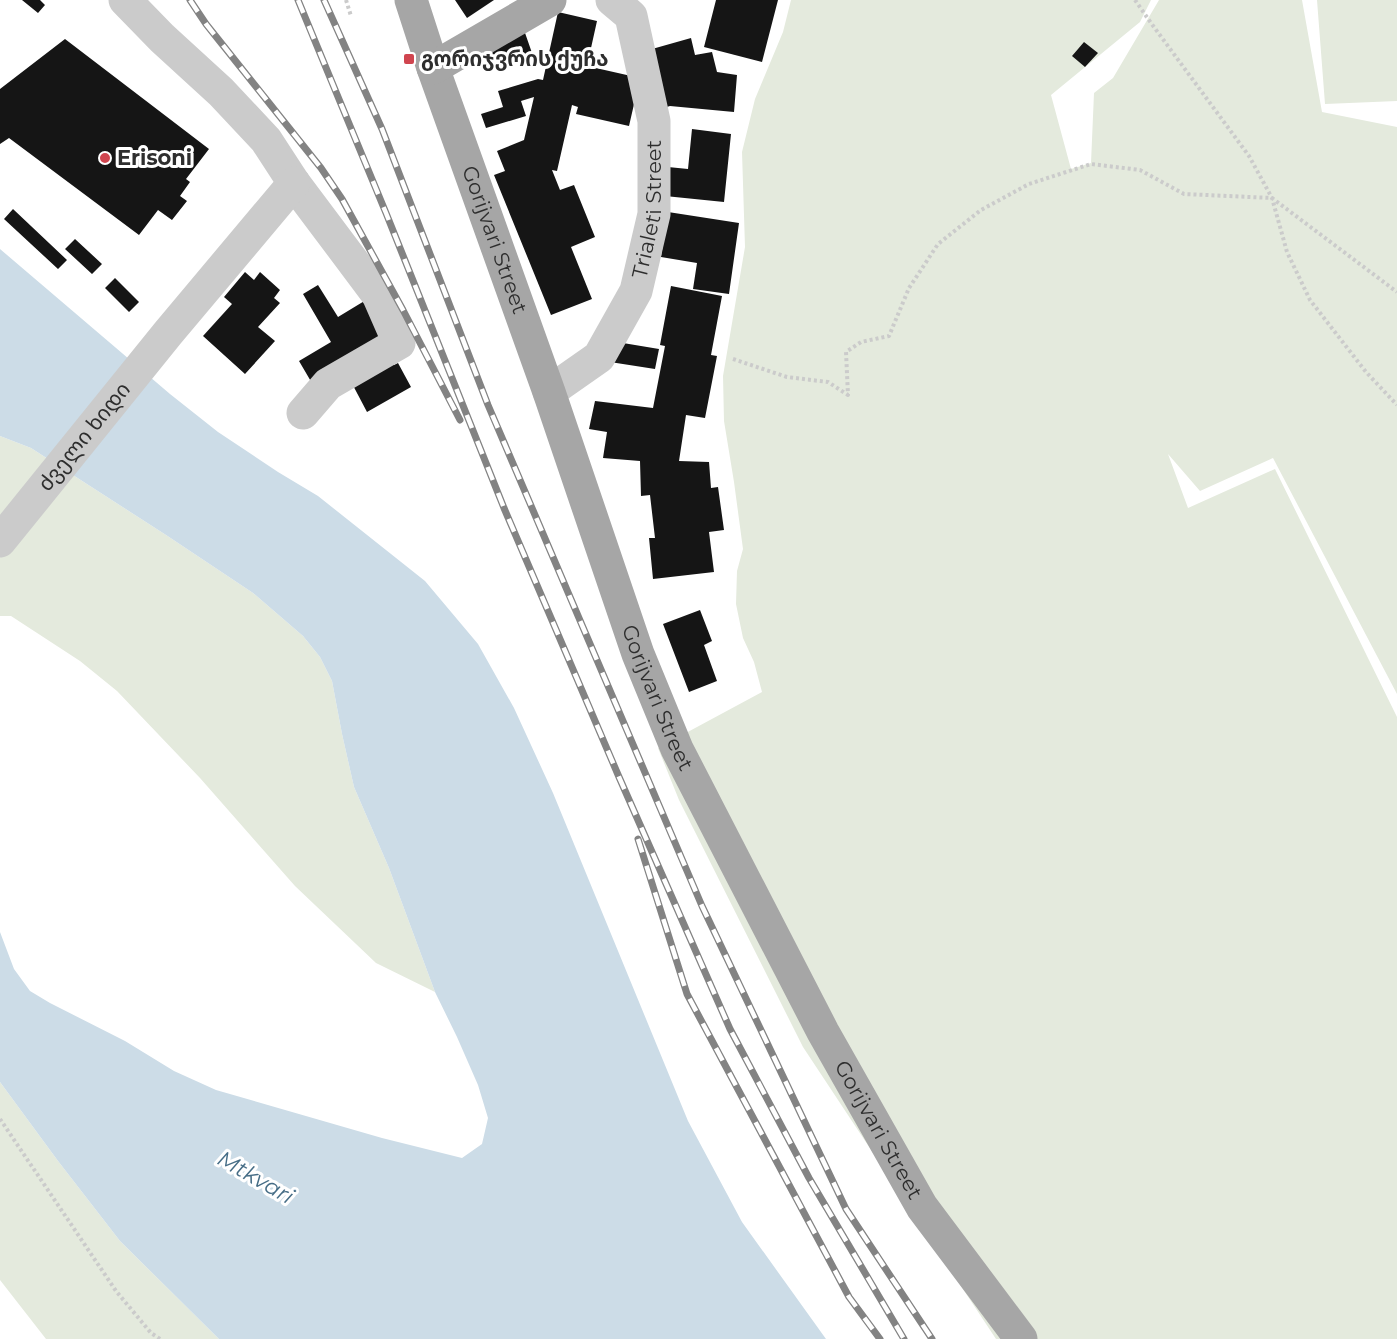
<svg xmlns="http://www.w3.org/2000/svg" width="1397" height="1339" font-family="Montserrat,'Noto Sans Georgian',sans-serif">
<style>
.green{fill:#e4eadd}
.water{fill:#ccdce7}
.building{fill:#151515}
.lines{fill:none;stroke-linecap:round;stroke-linejoin:round}
.path{stroke:#cbcbcb;stroke-width:4;stroke-dasharray:3 3;stroke-linecap:butt}
.minor{stroke:#cbcbcb;stroke-width:33}
.major{stroke:#a6a6a6;stroke-width:33}
.rail-casing{stroke:#838383;stroke-width:7}
.rail{stroke:#fff;stroke-width:4.5;stroke-dasharray:14;stroke-linecap:butt}
.poi-dot{fill:#d0454f;stroke:#fff;stroke-width:2}
.labels{text-anchor:middle;stroke-width:6;stroke-linejoin:round;paint-order:stroke}
.poi-label{font-size:21px;font-weight:bold;fill:#2e2e2e;stroke:#fff;text-anchor:start}
.street-label{font-size:21px;fill:#2e2e2e;stroke:#fff}
.water-label{font-size:22px;font-style:italic;fill:#466d86;stroke:#fff}
</style>
<rect width="100%" height="100%" fill="#fff"/>
<path class="green" d="M791,0H1151L1140,22L1051,95L1071,169L1091,163L1094,93L1113,78L1159,0H1302L1322,112L1397,127V694L1273,458L1200,491L1168,454L1188,508L1275,469L1397,717V1339H996L803,1047L679,800L658,748L762,692L754,662L743,638L736,604L737,571L743,549L734,482L724,421L723,376L745,247L742,152L755,99L783,32Z
M1317,0H1397V101L1325,104Z
M0,436L31,448L166,535L253,593L303,636L320,657L332,681L342,734L354,787L389,868L435,992L376,963L295,886L200,778L117,691L80,661L11,616H0Z
M0,1082L58,1161L120,1241L219,1339H46L0,1280Z"/>
<path class="water" d="M0,249L170,394L218,432L278,472L318,496L425,581L478,644L514,708L553,793L688,1121L742,1222L826,1339H219L120,1241L58,1161L0,1082V932L14,969L30,991L50,1003L125,1041L174,1071L216,1090L382,1138L462,1158L482,1144L488,1118L478,1085L457,1037L435,992L389,868L354,787L342,734L332,681L320,657L303,636L253,593L166,535L31,448L0,436Z"/>
<path class="building" d="M22,0H40L45,5L38,13Z
M455,0H494L467,18Z
M716,0H778L762,62L704,47Z
M558,12L597,21L587,66L640,78L629,126L576,114L578,107L572,105L557,171L552,170L560,190L574,185L595,237L571,247L592,299L551,315L494,175L505,171L497,151L524,140L534,97L521,101L526,116L486,128L481,114L503,107L498,91L538,79L543,80Z
M524,30L532,53L490,64L485,45Z
M691,38L695,55L712,52L717,72L737,75L734,112L670,106L660,109L645,51Z
M65,39L209,149L186,179L190,182L180,196L187,201L172,220L158,210L139,235L9,138L0,144V89Z
M1084,42L1098,53L1085,67L1072,56Z
M692,129L731,134L724,202L665,196L668,167L688,169Z
M13,209L67,260L58,269L4,219Z
M668,212L739,223L729,294L693,289L697,263L661,257Z
M75,239L102,264L92,274L65,249Z
M245,272L254,280L260,272L280,290L274,298L280,303L258,327L275,341L245,374L203,336L232,304L224,297Z
M115,278L139,302L129,312L105,288Z
M318,285L338,317L366,300L393,343L316,390L299,361L331,342L303,294Z
M671,286L722,296L711,355L717,356L705,418L686,415L679,461L709,462L711,488L718,487L724,530L709,532L714,572L653,579L649,538H655L650,495L641,496L640,461L603,458L607,432L589,429L595,401L653,408L665,346L660,345Z
M623,343L659,349L655,369L610,362Z
M387,352L394,365L398,363L411,387L367,412L347,374Z
M700,610L712,641L704,645L717,681L689,692L663,624Z"/>
<g class="lines">
<path class="path" d="M346,0L351,16
M1135,0L1151,23L1249,156L1272,198L1287,252L1310,300L1366,372L1397,405
M733,359L787,377L828,382L848,395L846,352L861,342L889,336L909,288L938,244L981,210L1029,184L1091,164L1140,170L1184,194L1272,198L1397,292
M0,1119L116,1291L151,1333L160,1339"/>
<g class="minor">
<path d="M125,0L162,38L221,92L266,140L294,183L378,295L399,343L328,384L303,413"/>
<path id="s1" d="M549,392L599,357L636,291L654,214V121L631,16L612,0"/>
<path id="s2" d="M0,541L168,333L294,183"/>
</g>
<g class="major">
<path id="s3" d="M411,0L433,68L549,392L638,654L677,749L823,1032L922,1207L1021,1339"/>
<path d="M433,68L550,0"/>
</g>
<g class="rail-casing">
<path id="rail" d="M190,0L206,24L321,168L342,199L403,310L460,420
M298,0L386,213L504,508L619,777L730,1029L809,1178L904,1339
M324,0L382,129L488,405L702,906L846,1209L932,1339
M638,839L687,994L849,1297L880,1339"/>
</g>
<use href="#rail" class="rail"/>
</g>
<g class="poi-dot">
<rect x="403" y="53" width="12" height="12" rx="3"/>
<circle cx="105" cy="158" r="6"/>
</g>
<g class="labels">
<g class="poi-label">
<text x="421" y="66">გორიჯვრის ქუჩა</text>
<text x="117" y="165">Erisoni</text>
</g>
<g class="street-label">
<text dy="7" stroke="none"><textPath href="#s1" startOffset="220">Trialeti Street</textPath></text>
<text dy="7" stroke="none"><textPath href="#s3" startOffset="254">Gorijvari Street</textPath></text>
<text dy="7" stroke="none"><textPath href="#s2" startOffset="134">ძველი ხიდი</textPath></text>
<text dy="7" stroke="none"><textPath href="#s3" startOffset="740">Gorijvari Street</textPath></text>
<text dy="7" stroke="none"><textPath href="#s3" startOffset="1226">Gorijvari Street</textPath></text>
</g>
<g class="water-label">
<text transform="translate(256 1177) rotate(30)" y="8">Mtkvari</text>
</g>
</g>
</svg>
